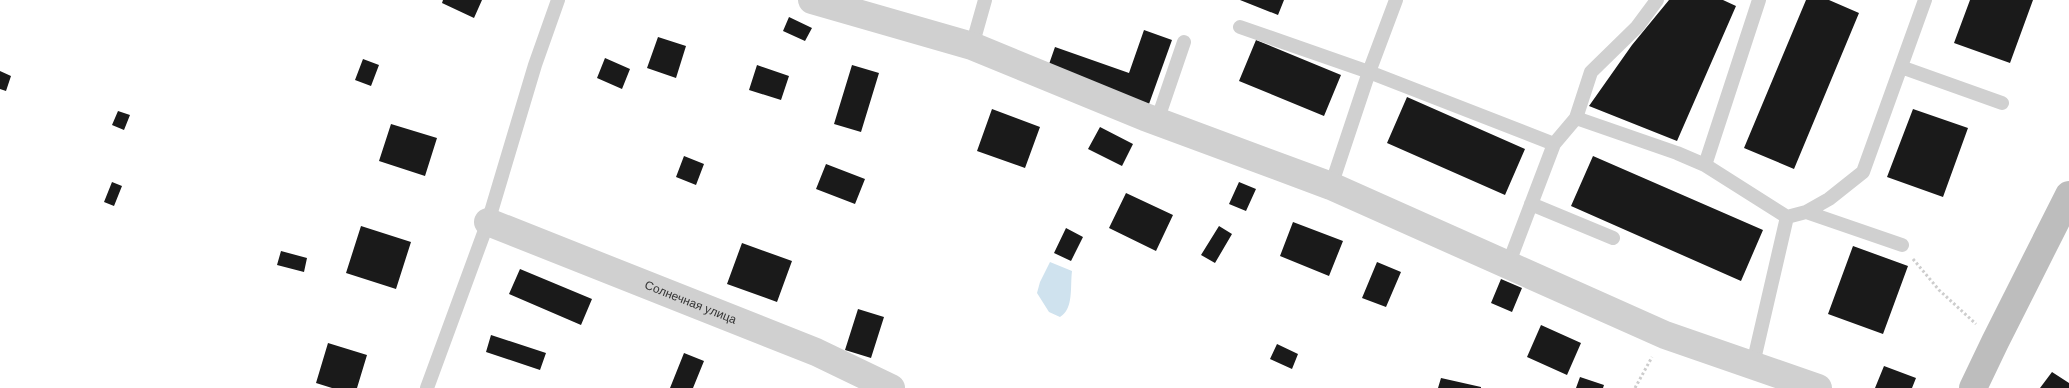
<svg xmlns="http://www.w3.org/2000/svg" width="2069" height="388" font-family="Helvetica,sans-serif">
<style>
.water{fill:#cfe2ee}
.building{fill:#1a1a1a}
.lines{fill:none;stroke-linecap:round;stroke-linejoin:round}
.path{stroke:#cdcdcd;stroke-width:3;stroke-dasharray:2.5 2.5;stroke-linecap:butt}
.lane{stroke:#d0d0d0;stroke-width:14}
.street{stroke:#d0d0d0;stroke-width:28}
.secondary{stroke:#bdbdbd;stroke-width:28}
.labels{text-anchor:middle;stroke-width:5;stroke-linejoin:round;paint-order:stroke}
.street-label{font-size:12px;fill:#333;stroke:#fff}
</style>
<rect width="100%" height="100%" fill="#fff"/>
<path class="water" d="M1050,262L1072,271C1070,286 1074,309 1060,317L1049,312L1037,293L1040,282Z"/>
<path class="building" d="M443,0H482L474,18L442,3Z
M1240,0H1284L1278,15Z
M1669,0H1723L1736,6L1677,141L1589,106L1632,45Z
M1806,0H1829L1859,13L1794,169L1744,148Z
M1970,0H2033L2010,63L1954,43Z
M789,17L812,28L805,41L783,31Z
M1144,30L1172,40L1149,104L1048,67L1055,47L1129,73Z
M658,37L686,46L676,78L647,68Z
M1256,40L1341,75L1324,116L1239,81Z
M605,58L630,69L622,89L597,78Z
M363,59L379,65L371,86L355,80Z
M757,65L789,76L781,100L749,90Z
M852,65L879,73L861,132L834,124Z
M0,71L11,76L6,91L0,89Z
M1407,97L1525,149L1505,195L1387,143Z
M992,109L1040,127L1025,168L977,151Z
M1913,109L1968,128L1943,197L1887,177Z
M118,111L130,115L124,130L112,125Z
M391,124L437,138L425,176L379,161Z
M1100,127L1133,144L1122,166L1088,149Z
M684,156L704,164L696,185L676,177Z
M1593,156L1763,230L1741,281L1571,206Z
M826,164L865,179L855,204L816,189Z
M112,182L122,186L114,206L104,202Z
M1239,182L1256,189L1246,211L1229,204Z
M1126,193L1173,215L1156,251L1109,228Z
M1293,222L1343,241L1329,276L1280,256Z
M361,226L411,242L396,289L346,273Z
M1219,226L1232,234L1215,263L1201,255Z
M1066,228L1083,237L1071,261L1054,253Z
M742,243L792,261L777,302L727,284Z
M1853,246L1908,266L1883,334L1828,314Z
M281,251L307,258L304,272L277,265Z
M1377,262L1401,272L1386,307L1362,298Z
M520,269L592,299L581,325L509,294Z
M1501,279L1522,288L1512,312L1491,303Z
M858,309L884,317L871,358L845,350Z
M1541,325L1581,343L1567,375L1527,357Z
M491,335L546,353L540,370L486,352Z
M328,343L367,355L357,388H332L316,383Z
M1277,344L1298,354L1292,369L1270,359Z
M684,353L704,361L693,388H670Z
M1884,366L1916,378L1912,388H1875Z
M2052,372L2069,383V388H2040Z
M1580,377L1604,385L1603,388H1576Z
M1441,378L1481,387V388H1438Z"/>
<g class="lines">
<path class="path" d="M1913,259L1939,290L1976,324
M1635,388L1652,357"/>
<path class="lane" d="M1240,27L1369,72L1554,144
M972,46L985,0
M1901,67L2002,103
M1576,118L1677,153L1705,165L1787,217
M1157,121L1184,42
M1705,165L1759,0
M1331,186L1369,72L1396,0
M1531,204L1613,238
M1806,212L1902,245
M1508,265L1554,144L1576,118L1591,72L1637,27L1657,0
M1753,364L1787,217L1806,212L1829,199L1863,172L1925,0
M427,388L488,222L535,65L558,0"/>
<g class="street">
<path d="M812,0L972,46L1145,117L1331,186L1665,335L1818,388"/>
<path id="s1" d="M488,222L816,352L891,388"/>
</g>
<path class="secondary" d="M1973,388L1995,342L2069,195"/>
</g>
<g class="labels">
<g class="street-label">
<text dy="4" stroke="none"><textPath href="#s1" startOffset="218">Солнечная улица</textPath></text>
</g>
</g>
</svg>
